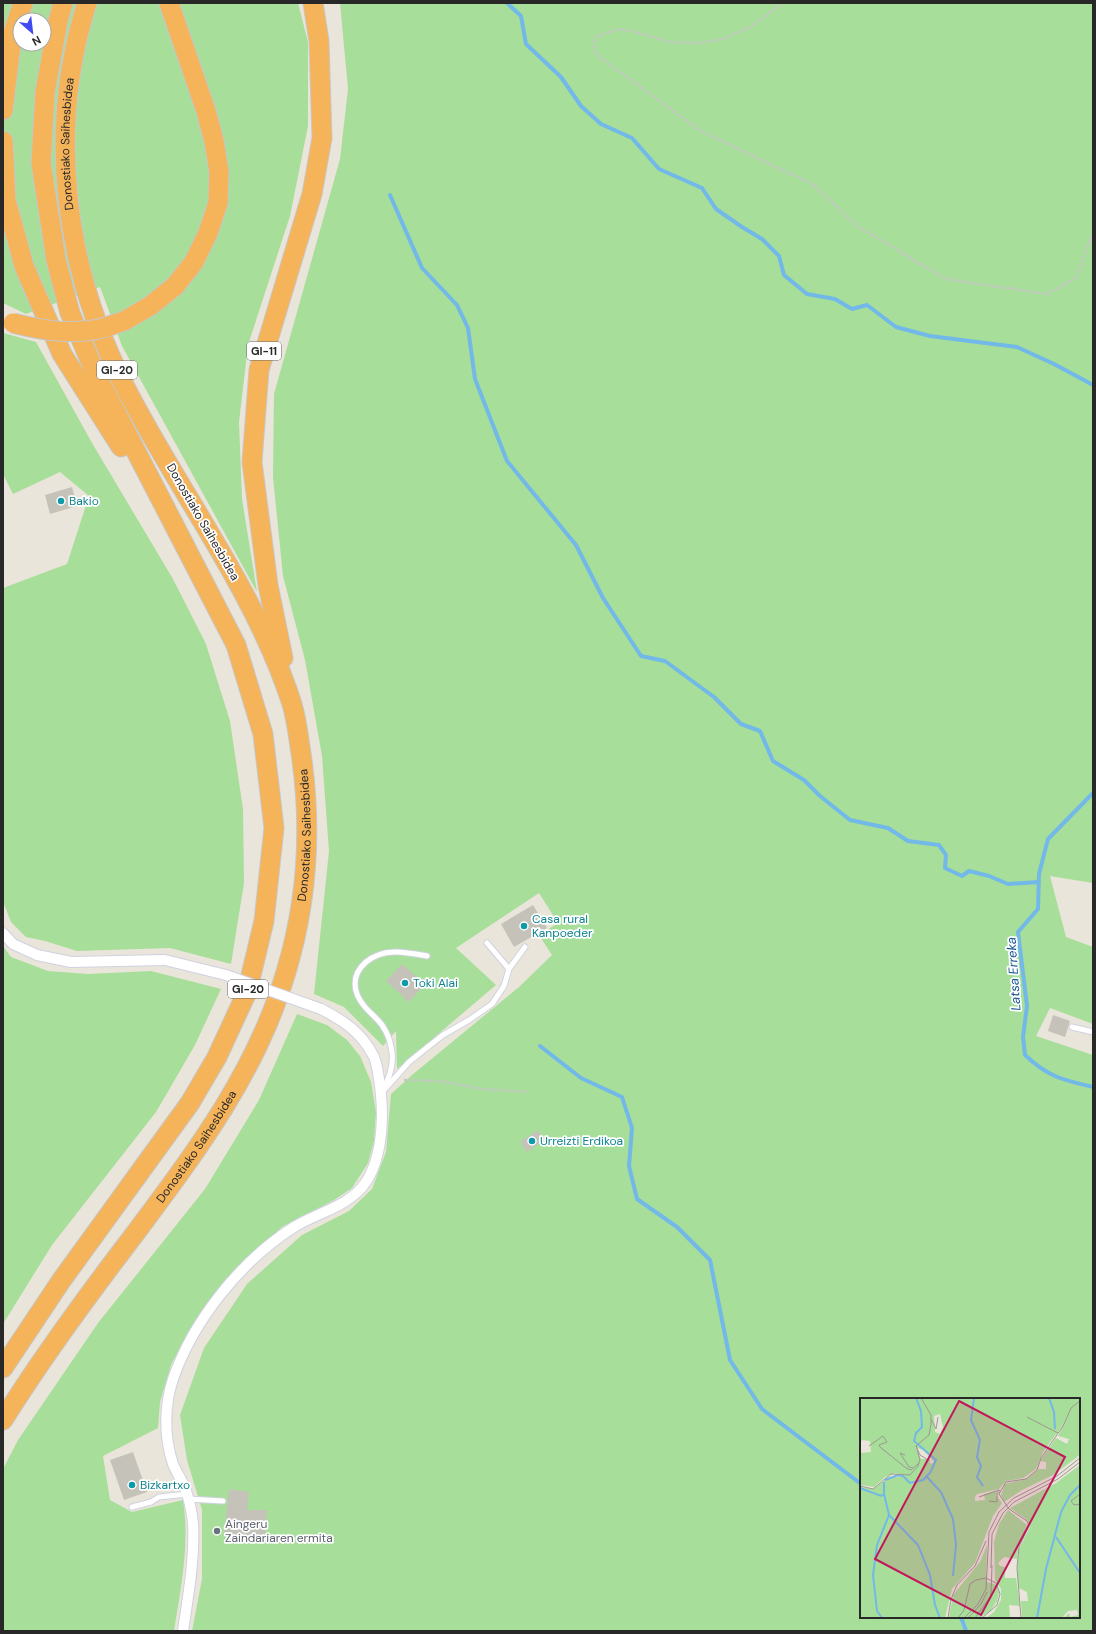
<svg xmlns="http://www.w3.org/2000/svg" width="1096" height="1634" font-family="'DM Sans',sans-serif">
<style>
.green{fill:#a7de99;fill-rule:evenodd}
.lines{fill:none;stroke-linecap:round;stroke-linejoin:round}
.stream{stroke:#72b8e8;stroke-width:4}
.building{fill:#c5c2ba}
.lane-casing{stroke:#d0d1e1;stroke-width:7}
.street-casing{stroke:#d0d1e1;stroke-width:12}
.highway-casing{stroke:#c7c7c7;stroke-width:21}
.path{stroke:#c7c7c7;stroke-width:2.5;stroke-dasharray:3 2;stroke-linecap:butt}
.lane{stroke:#fff;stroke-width:5}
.street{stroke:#fff;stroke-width:10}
.highway{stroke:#f5b35a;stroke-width:19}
.street-bridge-casing{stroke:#d0d1e1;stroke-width:12;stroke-linecap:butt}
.highway-bridge-casing{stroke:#c7c7c7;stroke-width:21;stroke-linecap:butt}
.street-bridge{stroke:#fff;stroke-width:10}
.highway-bridge{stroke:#f5b35a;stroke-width:19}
.culture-dot{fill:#0f9aa8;stroke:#fff;stroke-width:1.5}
.worship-dot{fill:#6b7280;stroke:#fff;stroke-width:1.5}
.labels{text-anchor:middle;stroke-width:3.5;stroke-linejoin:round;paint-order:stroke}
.shield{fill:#fff;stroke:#686868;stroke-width:1}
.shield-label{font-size:11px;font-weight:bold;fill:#282828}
.street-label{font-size:12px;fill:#282828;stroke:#fff}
.culture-label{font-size:12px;fill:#0d838f;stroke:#fff;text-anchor:start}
.worship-label{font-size:12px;fill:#5b616d;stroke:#fff;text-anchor:start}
.water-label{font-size:13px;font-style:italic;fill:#145491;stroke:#fff}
.inset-river{fill:none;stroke:#72b8e8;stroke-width:2}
.inset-road{fill:none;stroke:#9c9993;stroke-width:1}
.view{fill:#c2185b;fill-opacity:0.15;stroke:#c2185b;stroke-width:2}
.inset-edge{fill:none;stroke:#282828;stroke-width:2}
</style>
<rect width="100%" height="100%" fill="#eae5da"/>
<path class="green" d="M3,3H298L308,42V126L290,216L248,345L239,422L242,499L257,592L122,346L100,287L26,314L3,303ZM20,20H44V44H20Z
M340,3H1093V883L1050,876L1066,937L1093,947V1024L1050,1008L1036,1036L1093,1055V1631H192L202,1579V1510L187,1460L180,1415L204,1348L247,1284L302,1235L349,1211L372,1189L386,1152L391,1094L412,1075L519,987L552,955L539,935L558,923L539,893L456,948L496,985L397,1069L396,1031L383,1046L344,1007L314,994L329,851L322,756L305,660L283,576L273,477L274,394L340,159L348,89ZM861,1399H1079V1617H861Z
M3,333L36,342L92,443L173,579L206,644L230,721L243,809L244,883L231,964L170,948L77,951L45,941L26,937L11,922L4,904L3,588L67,564L89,496L60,472L13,494L3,474Z
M3,946L11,957L48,971L88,974L151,971L221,989L195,1045L156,1112L52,1245L3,1324Z
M297,1014L327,1025L347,1040L360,1056L371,1082L376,1112L374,1141L368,1163L352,1188L334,1200L282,1227L252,1254L215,1293L188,1332L171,1365L160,1402L158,1428L103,1456L110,1500L132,1512L183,1500C190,1544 181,1587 174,1631H3V1469L18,1440L98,1323L205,1189L259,1100Z"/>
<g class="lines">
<path class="stream" d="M507,3L521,16L526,44L561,77L581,106L601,124L632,138L659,169L702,188L716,209L742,227L762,239L779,256L784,275L807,294L835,299L852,309L867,305L896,327L930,336L1017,347L1054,364L1093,385
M390,195L422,268L457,305L468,328L475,379L507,461L576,545L603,598L641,656L665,661L714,697L741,724L760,731L773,761L804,780L820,796L850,820L888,828L908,841L939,845L946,855L945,868L962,876L969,871L989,876L1008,884L1039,882
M1093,793L1048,839L1039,874L1038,909L1018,932L1027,1006L1023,1037L1025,1055C1048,1077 1063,1080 1093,1087
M540,1046L581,1078L622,1097L632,1128L629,1166L637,1199L677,1227L710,1260L730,1360L762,1409L861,1484
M961,1617L966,1631"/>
</g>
<path class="building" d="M72,487L77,506L50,514L45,495Z
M533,905L547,928L514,947L501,924Z
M402,964L425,984L409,1002L386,981Z
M1053,1015L1070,1021L1065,1037L1048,1031Z
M538,1130L544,1140L527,1152L520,1142Z
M133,1452L147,1492L124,1500L110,1460Z
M229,1489L249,1492L247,1510H267L265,1539L224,1536Z"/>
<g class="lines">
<g class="lane-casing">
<path id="lane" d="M487,943L509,969
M1072,1027L1093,1032
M384,1090L409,1062L424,1050L443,1035L469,1020L492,1004L504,986L509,969L525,947
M382,1091C389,1079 395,1062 391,1047C390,1040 386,1031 382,1025C377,1018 370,1013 365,1007C352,992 351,975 366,962C384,947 406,952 427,956
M188,1499L223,1501
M132,1507L151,1502L159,1497L187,1494"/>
</g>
<g class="street-casing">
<path id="street" d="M3,933L13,944L37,955L71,962L165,960
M183,1631C188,1596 195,1559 193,1523C192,1514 190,1503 187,1494C184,1483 177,1474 173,1464C164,1437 164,1406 173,1379C194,1319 241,1261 294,1227C318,1212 349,1207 366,1182C385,1153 384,1105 378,1073C377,1067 376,1060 373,1055C361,1032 344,1021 321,1009"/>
</g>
<g class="highway-casing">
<g id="highway">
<path d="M3,110L12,36L23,3"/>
<path d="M3,141L6,200L24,266L62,354L121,447"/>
<path d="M124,321L150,306L175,286L194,262L208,233L218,203L219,172L214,141L206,111L169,3"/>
<path d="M283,658L268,585L252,462L259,370L312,194L322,138L319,41L313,3"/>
<path d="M3,1368L61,1281L190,1103L217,1057L247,992L264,921L274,828L263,734L236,645L94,370L70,313L56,260L41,163L45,92L58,21L63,3"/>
<path id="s1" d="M3,1420C43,1356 88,1295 134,1235C195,1153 257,1072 286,972C308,899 312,822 300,747C298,732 296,716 291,701C253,586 177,490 123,383C64,266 47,129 87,3"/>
</g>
</g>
<path class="path" d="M783,3L750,27L724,39L698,43L670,42L636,32L618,29L595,37V54L701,131L814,185L857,226L946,279L1047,294L1076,278L1093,232
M404,1080L441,1081L481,1089L527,1092"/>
<use href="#lane" class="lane"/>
<use href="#street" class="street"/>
<use href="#highway" class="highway"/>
<g class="street-bridge-casing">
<path id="street-bridge" d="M165,960L226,975L321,1009"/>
</g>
<g class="highway-bridge-casing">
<path id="highway-bridge" d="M13,323C40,330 65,334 93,330C104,329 114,324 124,321"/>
</g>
<use href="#street-bridge" class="street-bridge"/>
<use href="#highway-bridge" class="highway-bridge"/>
</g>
<g class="culture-dot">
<circle cx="61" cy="501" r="4"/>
<circle cx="524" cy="926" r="4"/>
<circle cx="405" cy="983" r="4"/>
<circle cx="532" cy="1141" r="4"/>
<circle cx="132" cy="1485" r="4"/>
</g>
<circle class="worship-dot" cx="217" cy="1531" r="4"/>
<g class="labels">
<g class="shield">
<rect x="247" y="342" width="34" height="18" rx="3"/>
<rect x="97" y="361" width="40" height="18" rx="3"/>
<rect x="228" y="980" width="40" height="18" rx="3"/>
</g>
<g class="shield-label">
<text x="264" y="355">GI-11</text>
<text x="117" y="374">GI-20</text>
<text x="248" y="993">GI-20</text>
</g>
<g class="street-label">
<text dy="4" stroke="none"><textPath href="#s1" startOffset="1415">Donostiako Saihesbidea</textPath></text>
<text transform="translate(203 522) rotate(60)" y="4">Donostiako Saihesbidea</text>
<text dy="4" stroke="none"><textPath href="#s1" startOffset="671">Donostiako Saihesbidea</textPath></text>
<text dy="4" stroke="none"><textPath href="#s1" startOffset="335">Donostiako Saihesbidea</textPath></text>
</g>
<g class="culture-label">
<text x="69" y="505">Bakio</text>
<text x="532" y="923">Casa rural<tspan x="532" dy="14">Kanpoeder</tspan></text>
<text x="413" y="987">Toki Alai</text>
<text x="540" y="1145">Urreizti Erdikoa</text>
<text x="140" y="1489">Bizkartxo</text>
</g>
<g class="worship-label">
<text x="225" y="1528">Aingeru<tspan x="225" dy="14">Zaindariaren ermita</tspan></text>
</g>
<g class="water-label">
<text transform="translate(1013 974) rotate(-94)" y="5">Latsa Erreka</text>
</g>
</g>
<g transform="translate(860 1398)">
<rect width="220" height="220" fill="#eae5da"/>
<path d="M0,0H220V56L216,60L193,77L162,92L144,104L141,97L145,86L167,81L179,71H186V64L180,63L196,40L207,46L209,41L198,38L212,7L202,28L183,54L176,71L163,80L146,83L139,91L117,96L115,99V103L125,102L124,96L138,93L136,97L142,105L133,118L115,165L92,191L85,220H0V89L13,91L29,79L46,78L35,75L25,79L14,89L0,87V55L11,54L10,43L2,42L0,46ZM80,16L83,29L80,36L75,34L74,18ZM55,49L63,52L74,64L71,66L67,61H61ZM220,67V220L205,219L209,215L210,219L218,217L217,212L208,213L202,220H162L161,203H168L167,194L159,190L157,176L159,151L170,129L166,121L150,110L196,85ZM148,112L167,127L158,150L157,161L144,159L138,165L140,168L145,169V180H156L160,208L149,207L150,220H126L134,214L141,202V191L135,182L134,144L139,126ZM127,147L126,184L135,186L139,194L137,203L131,212L120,220H89L93,197L120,164Z" fill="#a7de99" fill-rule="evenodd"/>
<path class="inset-river" d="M114,0L111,22L120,42L117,59L121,68L117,79L123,88M189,0L194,14L195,31M67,79L81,94L93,121L96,147L93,178M25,82L38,77L43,78L50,85L63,82L70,75L76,62L54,43L56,35L62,29L61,13L56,0M0,90L21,98L24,96V84M29,117L58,147L70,177L75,207L80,220M196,139L220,175M22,220L17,213L13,177L17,147L29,117L24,96M177,220L186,171L201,114L210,97L220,87"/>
<path class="inset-road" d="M167,19L198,35M71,21L76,31L78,19M9,48L23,38L27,44L19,47L20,49L46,70L51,72L59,65M56,48L60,57L70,63M45,57L40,55L49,69L53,70M0,88L13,91L31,76L50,77L58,68L60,62L56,48L69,37L71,26V17L61,0M220,96L211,103L214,107L220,106M119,99L139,92M129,103L137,104V96L140,92M131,170L132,136L143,115L154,104L198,81L220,64M88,220L91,201L97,187L115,168L126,143M98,220L104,212L110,186L116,182L126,180L136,185L140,196L137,207L122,220M104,220L118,206L126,191L129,134L139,114L154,100L197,78L220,60M108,220L121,206L127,194M115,220L131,198L132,167M161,220L157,170L159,149L169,128L167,123L149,111L139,96L146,84L166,81L177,72L181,60L203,28L211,10L220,3"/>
<path class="view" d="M99,3L205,59L121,217L15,161Z"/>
<rect width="220" height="220" class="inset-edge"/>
</g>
<rect width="1096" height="1634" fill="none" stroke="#282828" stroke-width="8"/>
<g transform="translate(32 32) rotate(152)"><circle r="19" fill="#ffffff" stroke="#a9a9a9"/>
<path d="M0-3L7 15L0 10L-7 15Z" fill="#414af0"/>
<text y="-6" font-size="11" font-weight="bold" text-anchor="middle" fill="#282828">N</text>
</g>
</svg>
